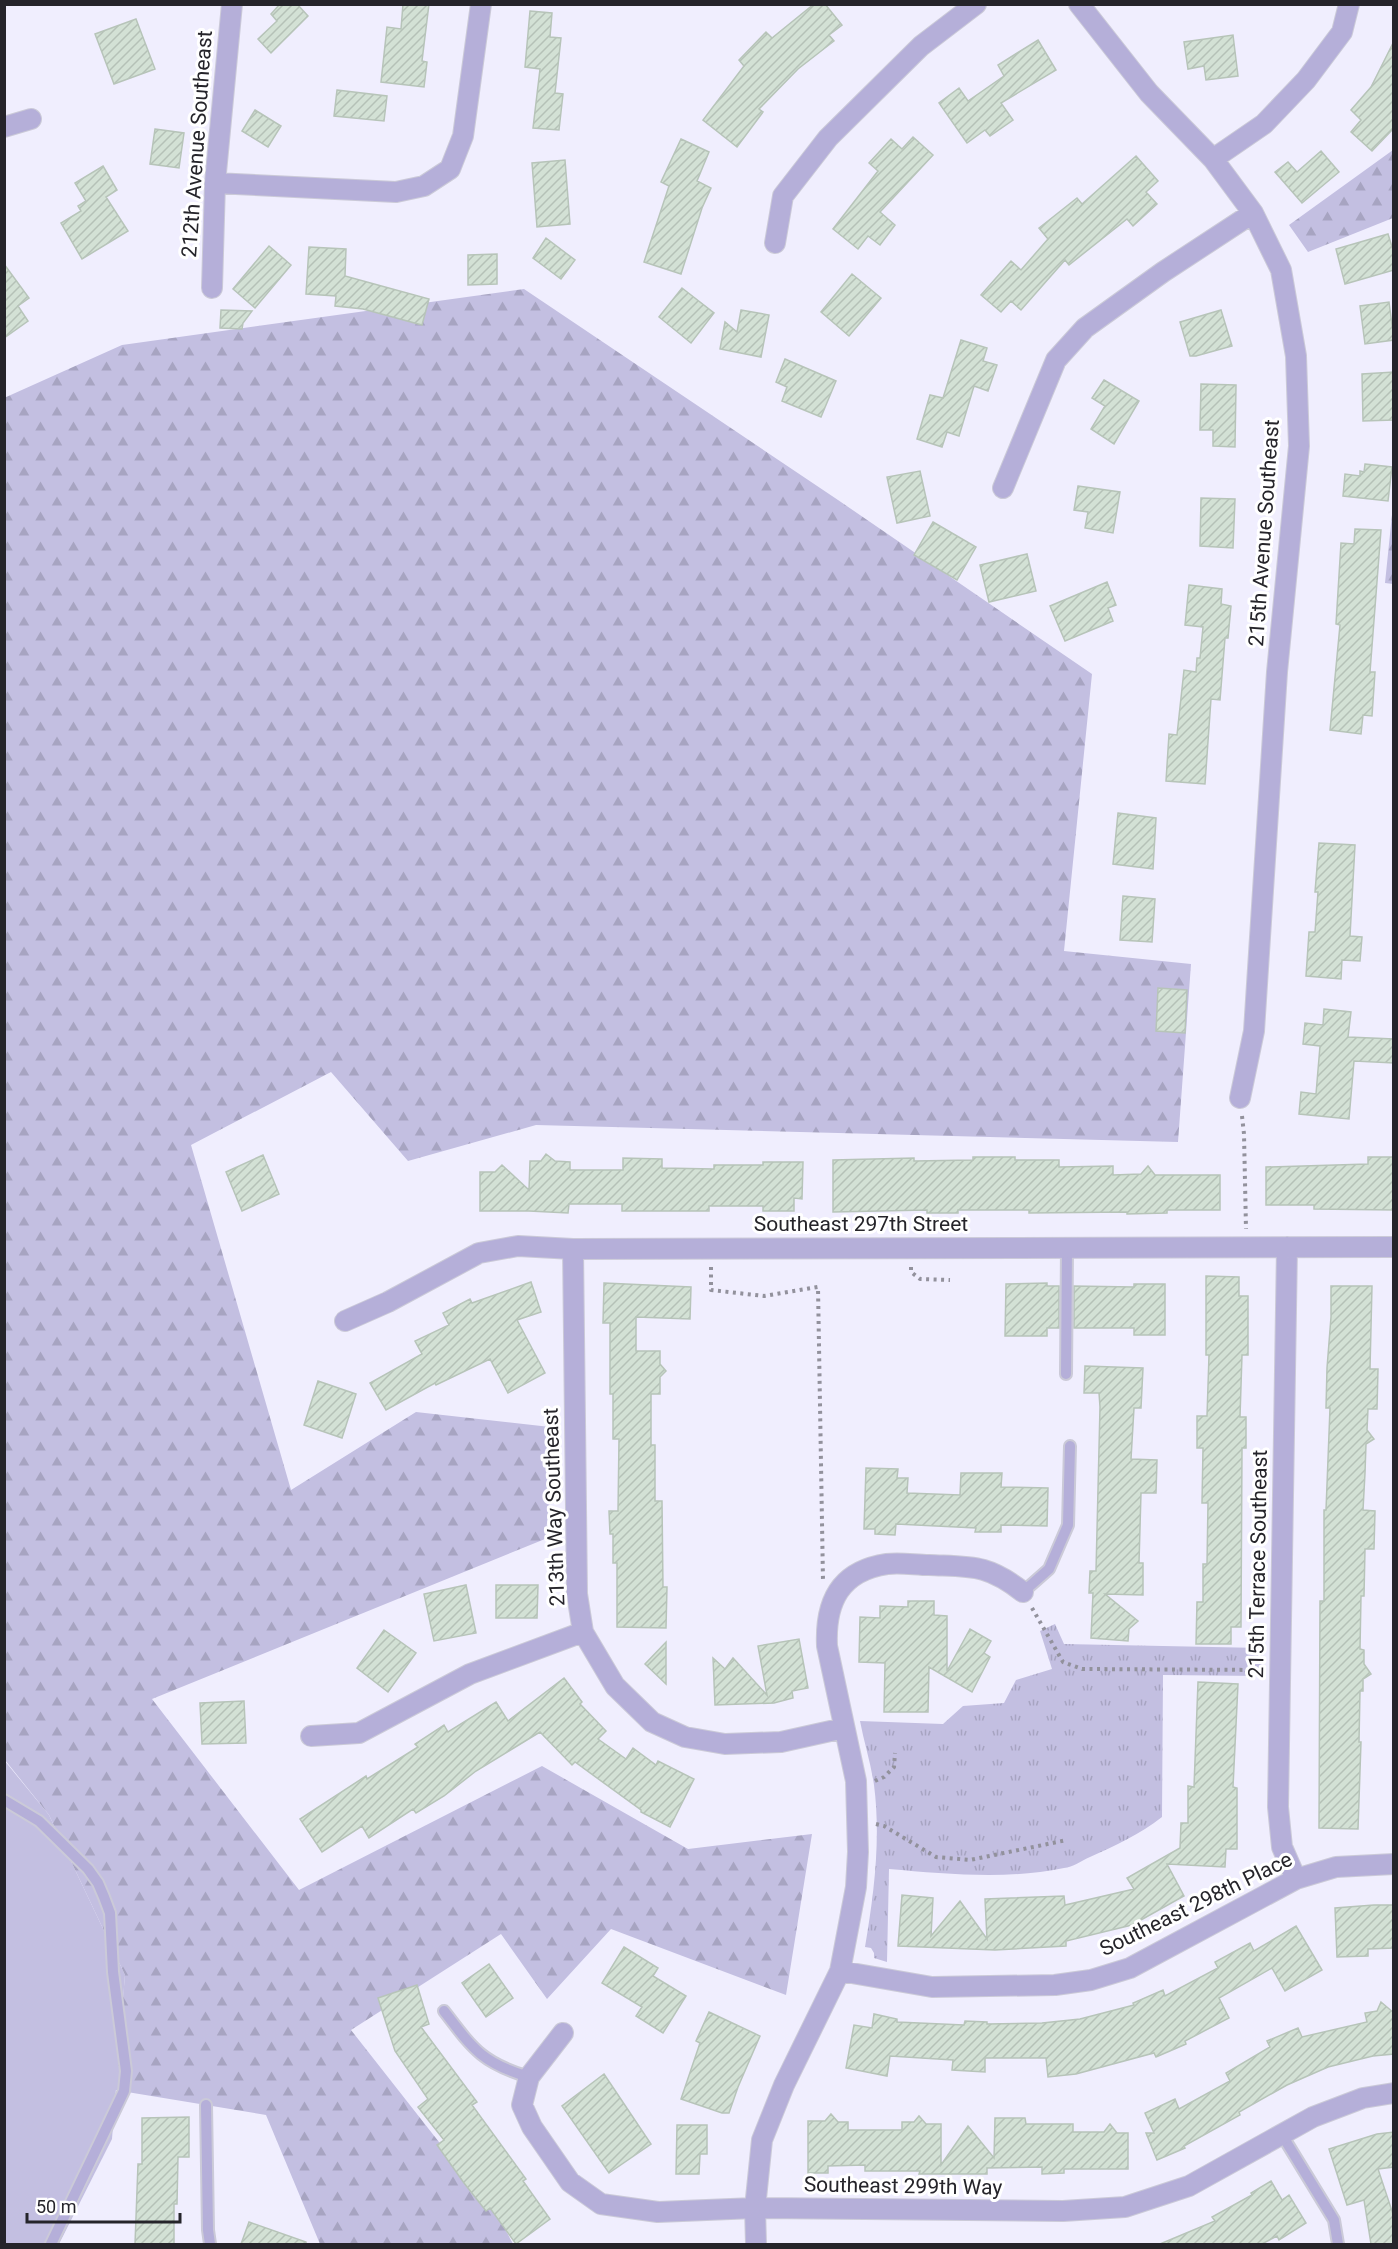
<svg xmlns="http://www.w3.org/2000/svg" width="1398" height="2249" font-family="Roboto,sans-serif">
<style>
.green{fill:#c3bfe1}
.forest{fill:url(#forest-firs)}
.park{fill:url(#park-tufts)}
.building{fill:url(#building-hatch);stroke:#b7c4b9;stroke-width:1.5}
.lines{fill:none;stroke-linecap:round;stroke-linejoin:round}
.lane-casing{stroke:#cbcad8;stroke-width:14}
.street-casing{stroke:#cbcad8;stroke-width:22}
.path{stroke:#92919c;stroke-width:4;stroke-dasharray:3 4.5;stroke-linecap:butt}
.lane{stroke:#b5afd9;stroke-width:10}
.street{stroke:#b5afd9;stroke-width:20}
.labels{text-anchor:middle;stroke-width:6;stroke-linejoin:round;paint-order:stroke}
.street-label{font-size:21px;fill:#25242a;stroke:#fff}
</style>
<defs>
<pattern id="forest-firs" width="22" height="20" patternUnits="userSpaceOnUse" patternTransform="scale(1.5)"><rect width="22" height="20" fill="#c3bfe1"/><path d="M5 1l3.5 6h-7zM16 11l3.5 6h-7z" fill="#a7a4c1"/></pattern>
<pattern id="park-tufts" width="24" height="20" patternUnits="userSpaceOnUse" patternTransform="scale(1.5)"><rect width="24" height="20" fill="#c3bfe1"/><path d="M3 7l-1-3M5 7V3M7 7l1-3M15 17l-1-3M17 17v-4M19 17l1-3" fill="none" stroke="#a7a4c1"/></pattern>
<pattern id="building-hatch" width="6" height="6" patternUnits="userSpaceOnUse" patternTransform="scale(1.5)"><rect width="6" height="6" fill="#d3e1d5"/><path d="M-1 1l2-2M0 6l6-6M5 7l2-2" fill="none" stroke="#b5c1b7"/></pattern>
</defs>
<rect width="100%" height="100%" fill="#f0eefe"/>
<path class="green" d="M4,1760L49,1815L125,1975L112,2139L59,2244H5Z"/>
<path class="forest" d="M1393,150V218L1308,252L1289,225Z
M524,289L838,500L1092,674L1064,951L1191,964L1178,1142L536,1125L408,1161L331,1072L191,1145L291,1490L416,1412L559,1428L545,1539L152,1699L299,1890L542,1766L688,1849L812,1834L786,1995L611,1929L547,1999L501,1934L351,2030L501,2221L513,2244H320L266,2115L115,2090L125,1975L49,1815L5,1760L4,398L122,345Z
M1393,505V584L1385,583Z"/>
<path class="park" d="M1055,1624L1064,1644L1262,1648L1261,1676L1163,1675L1162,1817C1140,1834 1115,1846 1090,1857C1081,1861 1073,1867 1064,1868C1007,1880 947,1874 889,1869L887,1962L874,1958V1953L871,1948L865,1947C874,1894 881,1839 874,1785C871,1764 864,1742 860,1721L943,1724L963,1706L1004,1703L1016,1680L1052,1669L1040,1631Z"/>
<path class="building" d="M280,4H297L308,16L271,53L258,39L277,21L271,14Z
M403,4H429L422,61L427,62L424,87L381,82L387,27L401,29Z
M814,4H825L842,25L829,35L834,41L798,69L759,109L763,112L737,147L703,120L744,66L739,60L766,32L772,38Z
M530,11L552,13L550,37L561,38L555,93L563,94L559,130L533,128L540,69L525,67Z
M136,19L155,69L114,84L95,34Z
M1233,35L1238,76L1206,80L1204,66L1188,69L1184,42Z
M1038,40L1056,70L1001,103L1013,120L990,136L985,130L967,143L939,103L959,88L968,101L1004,76L998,65Z
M1394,41V128L1372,151L1351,132L1361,120L1351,110L1371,87Z
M337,90L387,96L384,121L334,116Z
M255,110L281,126L268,147L242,131Z
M155,129L184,133L179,168L150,164Z
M913,137L933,155L880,212L895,225L880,245L868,236L858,249L833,229L878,171L869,163L891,139L902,149Z
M681,139L709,152L697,181L711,188L702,208L681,274L644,262L669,186L661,182Z
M1321,151L1339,172L1302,203L1275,172L1288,162L1297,172Z
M1136,156L1158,181L1146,192L1157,204L1133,226L1127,219L1069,265L1065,260L1021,310L1011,301L1001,312L981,295L1011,261L1021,270L1048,239L1039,228L1077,198L1082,204Z
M565,160L570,224L537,227L532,163Z
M103,166L117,190L106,197L128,231L82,259L61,223L81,211L78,206L86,201L75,183Z
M1388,234L1394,253V270L1345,284L1336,249Z
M546,238L575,260L561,279L533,258Z
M269,246L291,265L255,308L233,289Z
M309,247L346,249L345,276L429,299L422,325L363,309L335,306L336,296L306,294Z
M497,254V284L468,285V255Z
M4,264L29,298L18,306L28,321L4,338Z
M852,274L881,298L849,336L821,312Z
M682,288L714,313L691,343L659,317Z
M1389,302L1394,340L1365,344L1360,306Z
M221,310L252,311L243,323L242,329L220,328Z
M741,310L769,315L761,357L720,349L725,322L737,332Z
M1221,310L1232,346L1196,356H1190L1180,322Z
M961,340L987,348L983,361L997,365L988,391L974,386L959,436L947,432L942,447L917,439L930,395L943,398Z
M785,359L836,381L821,417L782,401L787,387L776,382Z
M1394,372V420L1363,421L1362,374Z
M1104,380L1139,401L1114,444L1091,429L1105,406L1092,398Z
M1201,384L1236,385L1235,447L1213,446V430H1200Z
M1365,464L1392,467L1388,501L1343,496L1345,474L1360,476V471L1364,472Z
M920,471L930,516L897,523L887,477Z
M1078,486L1120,492L1113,533L1085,528L1088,512L1074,510Z
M1201,498L1235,499L1233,548L1200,546Z
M933,522L976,547L957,580L914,555Z
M1355,529L1381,530L1370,672H1375L1372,716L1363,715L1361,734L1330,730L1340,625L1336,624L1341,543L1354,544Z
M1027,554L1036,591L989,602L980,565Z
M1107,582L1116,605L1108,608L1113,621L1065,641L1050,606Z
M1189,585L1222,589L1221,604L1231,606L1228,638H1225L1220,700L1211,699L1205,784L1166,781L1169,734L1177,735L1184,670L1196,672L1197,658H1200L1203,627L1185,625Z
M1118,813L1156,818L1153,869L1113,864Z
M1319,843L1355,845L1350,936L1362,937L1360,961L1342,960L1341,979L1306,976L1309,932H1315L1318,892H1315Z
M1123,896L1155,899L1152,942L1120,940Z
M1158,988L1187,990L1185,1033L1156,1031Z
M1324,1009L1351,1012L1348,1037L1394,1039V1063L1354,1061L1349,1119L1299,1114L1301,1092L1316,1094L1320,1046L1303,1044L1305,1023L1323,1025Z
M546,1154L555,1161L570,1162V1170H623V1158L662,1159V1168L714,1169V1165H763V1162H803L802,1199L794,1198V1211H763V1206H709V1211H622V1204H569L568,1213L529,1211H480V1172H495L502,1165L529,1190L530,1161H541Z
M263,1155L279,1194L242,1211L226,1172Z
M973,1157H1015V1160H1059V1167L1113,1166V1175L1141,1174L1148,1166L1155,1175H1220V1210H1167V1213L1127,1214V1212L1029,1213V1210H958V1213H927V1210L833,1212V1160L914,1158V1161L973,1160Z
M1368,1157H1394V1210L1314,1209V1205H1266V1167L1368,1164Z
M1206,1276L1239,1277V1296H1248V1355H1242L1240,1417H1246V1448H1242L1241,1627H1231V1644H1196L1197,1602H1203V1564H1207L1208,1503H1202L1203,1448H1197V1416H1207L1209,1355H1206Z
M531,1282L541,1312L517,1320L545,1373L508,1393L490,1359L436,1385L435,1383L386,1410L370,1383L422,1354L415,1341L449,1325L443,1313L470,1299L472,1303Z
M604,1283L691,1287L690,1319L636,1317V1351H660V1364L666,1371L660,1377V1394H651V1445H655V1501H662L663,1587H667L666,1628L617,1627V1563H613V1534H610L609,1511H618L619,1439H613V1394H610V1323H603Z
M1047,1283V1286H1059V1328H1047V1336H1005L1006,1284Z
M1134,1284H1165V1335H1134V1328H1074V1286L1134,1287Z
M1331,1286H1372L1370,1369H1378L1377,1409H1368L1367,1430L1374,1439L1366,1444L1365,1473L1363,1510L1375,1511L1374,1549H1365L1364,1596H1361L1360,1649L1364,1650V1664L1371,1674L1363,1679V1691H1360L1359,1742H1361L1358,1829L1319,1828L1320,1601H1324V1510H1326L1330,1408H1326L1327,1368L1331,1317Z
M1085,1366L1143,1368L1141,1408H1134L1131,1459L1157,1460L1156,1493H1141L1139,1563H1143V1595L1105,1594L1138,1621L1129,1629L1128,1641L1091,1638L1093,1593H1089L1090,1571H1096L1100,1407L1099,1393H1084Z
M318,1381L356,1394L342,1438L304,1425Z
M866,1468L898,1469L897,1478H908L907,1493L960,1495L961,1473H1002L1001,1487L1048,1488L1047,1526L1001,1525V1532H975L976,1528L896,1524L895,1535L875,1534V1529H864Z
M466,1585L476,1633L434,1641L424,1594Z
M496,1585H538L537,1618H496Z
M908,1601H934V1615L947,1616V1671L970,1629L991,1641L984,1653L990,1657L972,1692L929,1667L928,1712H884L885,1663L859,1662L860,1617L880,1618V1606L908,1607Z
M384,1630L416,1653L388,1692L357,1668Z
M799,1639L808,1688L792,1691L793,1698L774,1703L715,1705L713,1658L725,1669L733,1658L767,1695L758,1646Z
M666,1642V1684L645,1664Z
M564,1678L582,1702L580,1704L606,1731L598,1739L626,1759L633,1748L656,1765L658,1761L694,1779L670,1827L641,1812V1810L575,1762L572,1765L540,1732L476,1771L444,1796L416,1813L413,1809L369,1838L362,1826L322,1852L300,1819L366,1776L367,1779L418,1747L415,1744L444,1725L448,1732L496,1702L508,1721Z
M1198,1682L1238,1684L1233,1787L1237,1788V1849H1226L1225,1867L1167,1864L1184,1896L1132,1925L1066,1941V1946L995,1950L898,1946L902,1895L933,1898L931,1936L960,1901L987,1939L985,1899L1064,1896L1065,1905L1134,1889L1127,1878L1180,1848L1181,1823H1188V1786L1194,1787Z
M244,1701L246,1743L202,1744L200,1703Z
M1374,1905H1394V1948L1368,1949V1956L1337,1957L1335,1908Z
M1296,1926L1322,1970L1285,1991L1272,1968L1219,1998L1229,2018L1185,2041L1186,2044L1156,2057L1154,2053L1076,2074L1048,2077L1046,2058H985V2072L952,2070L953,2060L890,2056L887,2076L846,2068L854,2025L872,2028L874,2014L897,2019V2022L964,2025L965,2021L987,2022V2024L1042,2023L1080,2019L1134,2005L1133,2003L1163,1990L1165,1996L1218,1968L1215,1962L1250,1943L1254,1951Z
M624,1947L658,1968L653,1976L686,1996L663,2033L636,2016L642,2007L602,1983Z
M489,1964L513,1998L486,2017L462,1983Z
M417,1985L429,2024L421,2027L477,2102L472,2105L526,2179L523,2181L550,2219L516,2244L490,2208L486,2211L464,2183L437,2145L444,2140L418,2107L428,2099L395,2051L378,1998Z
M1381,2002L1394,2013V2054L1373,2056L1328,2067L1287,2085L1239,2112L1240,2115L1184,2146L1185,2148L1157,2160L1146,2133H1154L1145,2113L1175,2099L1179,2109L1230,2081L1226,2073L1270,2047L1267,2041L1298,2028L1302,2037L1367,2022L1365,2013L1377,2011Z
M709,2012L760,2036L738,2087L729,2113H722L681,2099L700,2043L696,2041Z
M604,2074L651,2144L609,2173L562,2106Z
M831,2114L838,2122H848V2130H902V2122H914L919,2116L926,2124H941V2165L968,2126L994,2158L995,2118H1025L1026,2124H1073V2132H1104L1110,2124L1117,2133H1128V2169H1064V2173L1042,2174V2167L987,2168V2174H919L920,2171H865V2165L828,2166V2173H808V2121H825Z
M189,2117V2157H178L177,2204H174V2244H135L138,2164H142V2118Z
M677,2125H707V2154H700L699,2174H676Z
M1394,2132V2167L1378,2169L1394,2217V2244H1371L1364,2200L1347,2205L1329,2149L1377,2134Z
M1271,2181L1282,2200L1289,2195L1306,2223L1279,2240L1277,2236L1262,2244H1160L1215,2221L1212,2217L1252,2195L1251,2193Z
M249,2222L306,2242V2244H241Z"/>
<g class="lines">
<g class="lane-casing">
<path id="lane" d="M1066,1374L1067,1248
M1023,1592L1049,1569L1068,1525L1070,1446
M4,1800L39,1821L88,1869L98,1883L104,1897L110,1913L113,1972L126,2071L124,2091L51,2244
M444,2011C473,2049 482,2063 529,2077
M206,2105L208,2230L210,2244
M1282,2135L1334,2220L1338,2244"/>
</g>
<g class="street-casing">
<path id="street" d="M1079,4L1149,93L1213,159L1253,213L1281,270L1296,356L1299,446L1277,672L1254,1031L1240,1098
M4,127L31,119
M1213,159L1264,124L1306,80L1342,32L1349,4
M215,183L396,192L424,186L450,169L463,136L481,4
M775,243L783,196L828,138L921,46L976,4
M212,288L215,183L232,4
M1003,488L1056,360L1085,328L1163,272L1253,213
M1287,1247L1278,1807L1282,1847L1296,1879
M573,1249L577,1594L583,1632L615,1686L652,1722L685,1737L725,1744L781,1742L844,1728
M345,1321L388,1302L479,1253L518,1246L573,1249L1394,1247
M311,1736L359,1733L470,1674L583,1632
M840,1971L932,1987L1055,1985L1091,1980L1130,1968L1296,1879L1336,1867L1394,1864
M563,2033L529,2077L522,2105L532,2127L570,2182L601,2204L658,2212L755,2208L1063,2211L1125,2207L1189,2186L1313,2117L1363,2098L1394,2093
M756,2244L755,2208L762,2140L784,2085L840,1971L856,1887L858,1852L856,1781L827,1646C825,1602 840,1571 887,1564C900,1562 916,1565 929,1565C972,1567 987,1564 1023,1592"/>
</g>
<path class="path" d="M1242,1116L1244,1134L1246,1229
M711,1267V1290L764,1296L818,1287L823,1581
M911,1267V1272L920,1279L950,1280
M1032,1608L1063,1662L1082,1669L1262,1670
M875,1781L884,1777L894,1767L895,1753
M876,1824L884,1826L936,1857L970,1860L1067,1840"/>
<use href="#lane" class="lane"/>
<use href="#street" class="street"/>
</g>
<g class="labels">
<g class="street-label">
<text transform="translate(197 144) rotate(-86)" y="7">212th Avenue Southeast</text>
<text transform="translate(1264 533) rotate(-86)" y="7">215th Avenue Southeast</text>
<text x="861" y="1231">Southeast 297th Street</text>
<text transform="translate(554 1507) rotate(-92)" y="7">213th Way Southeast</text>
<text transform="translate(1258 1564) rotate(-89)" y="7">215th Terrace Southeast</text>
<text transform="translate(1196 1904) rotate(-26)" y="7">Southeast 298th Place</text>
<text transform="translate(903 2186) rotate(1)" y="7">Southeast 299th Way</text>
</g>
</g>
<rect width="1398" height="2249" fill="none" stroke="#25242a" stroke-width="12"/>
<path d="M27 2213v9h153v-9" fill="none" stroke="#25242a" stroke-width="3"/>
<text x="36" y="2213" font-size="18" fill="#25242a" stroke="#ffffff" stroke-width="4.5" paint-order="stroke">50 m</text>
</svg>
